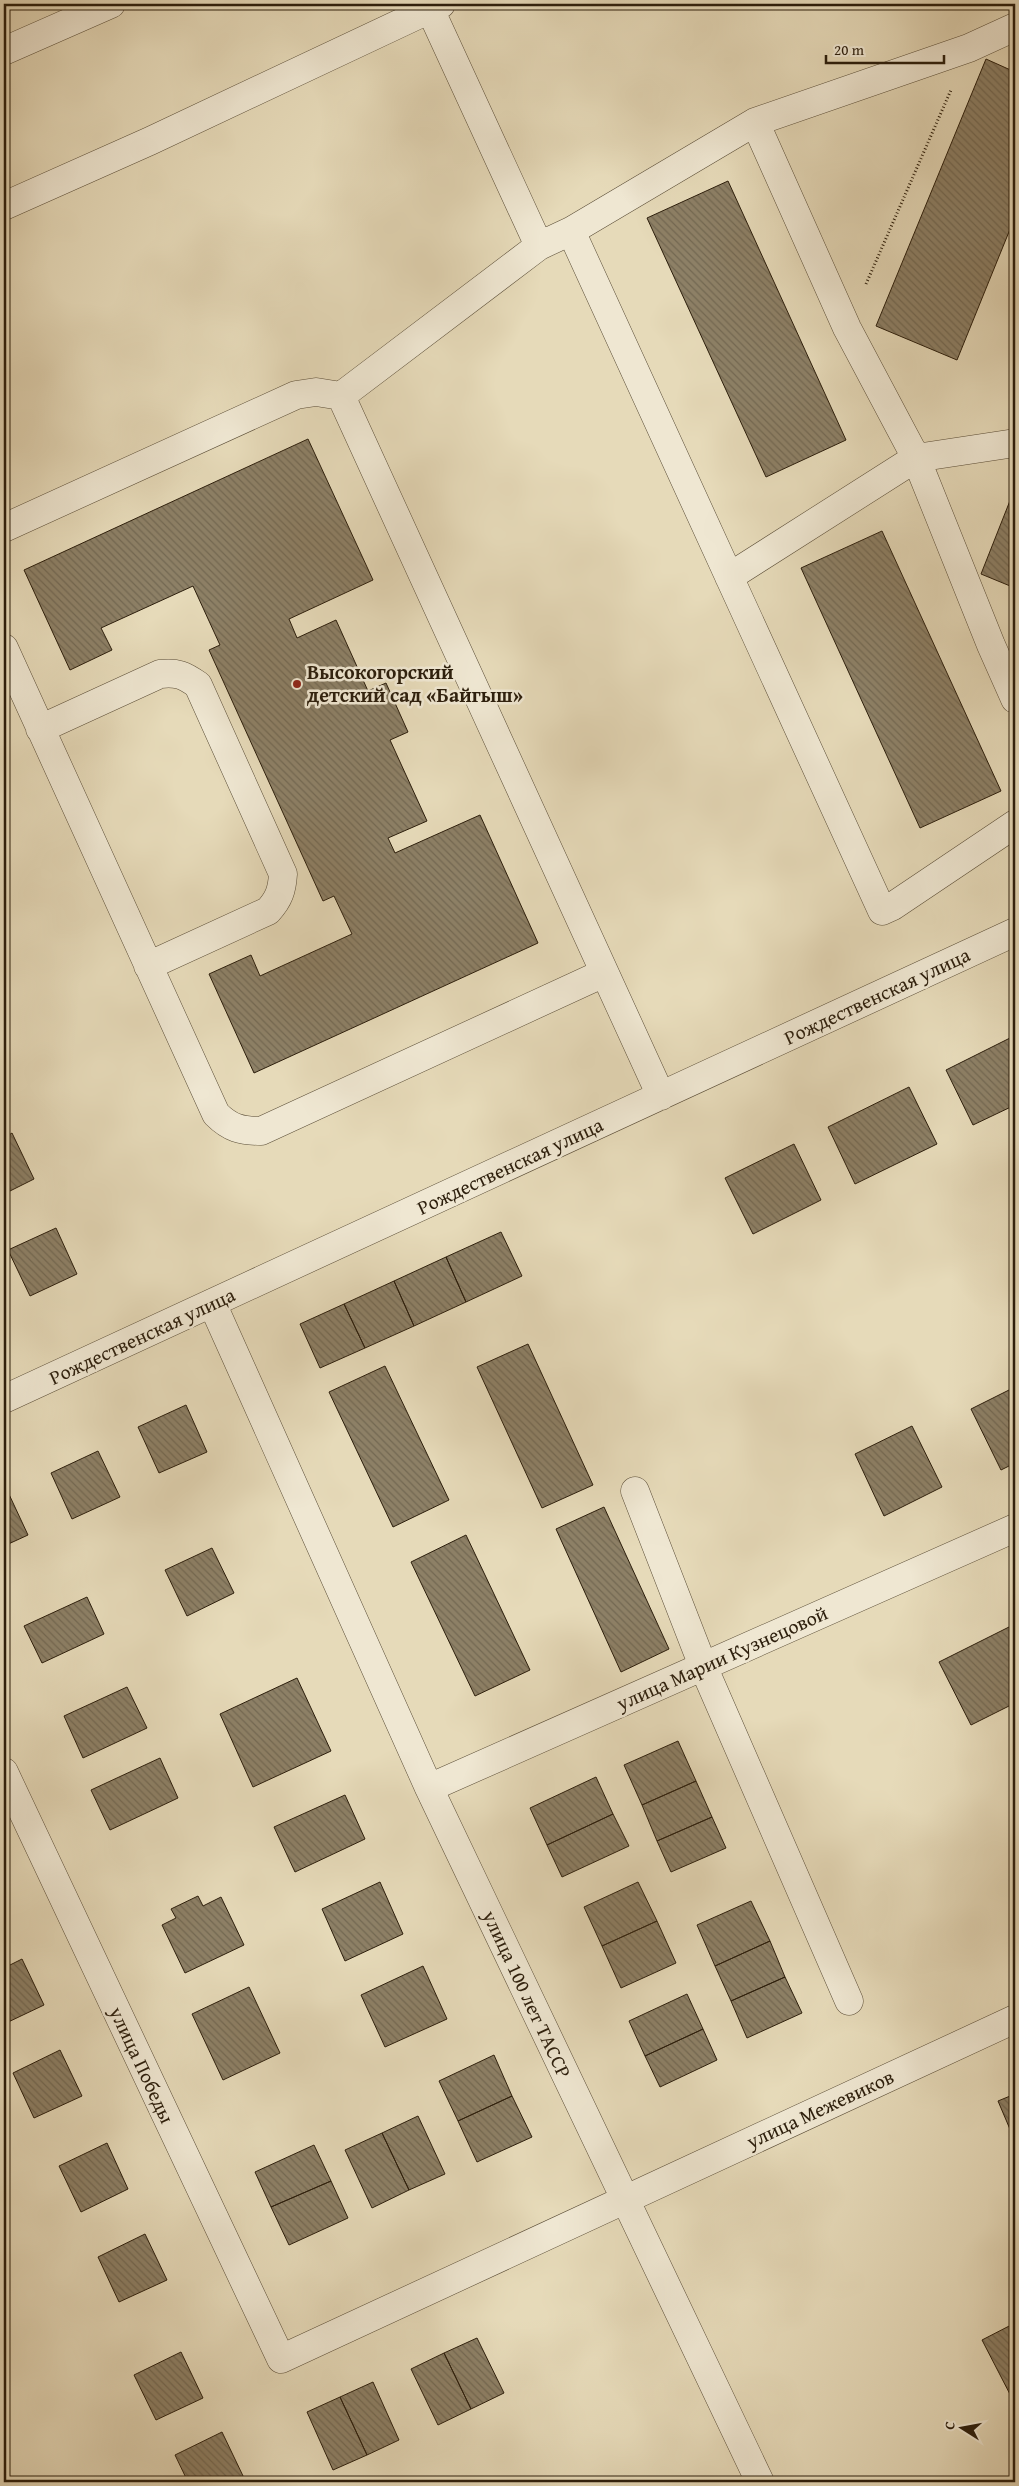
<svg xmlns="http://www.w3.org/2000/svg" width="1019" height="2486" font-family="'Gentium Book Plus',serif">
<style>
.building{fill:url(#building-back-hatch);stroke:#2c1e0c}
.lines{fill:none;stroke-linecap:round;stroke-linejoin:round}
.minor-casing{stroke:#5a4d37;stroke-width:29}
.path{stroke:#2c1e0c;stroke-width:3;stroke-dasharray:1 2.5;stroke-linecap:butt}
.minor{stroke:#efe7d2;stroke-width:28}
.poi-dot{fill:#8f2418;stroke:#efe7d2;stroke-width:2}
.labels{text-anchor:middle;stroke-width:5;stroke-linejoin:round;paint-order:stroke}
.poi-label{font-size:20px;font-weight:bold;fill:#2c1e0c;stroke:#efe7d2;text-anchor:start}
.street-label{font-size:20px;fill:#2c1e0c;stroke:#efe7d2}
</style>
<defs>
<pattern id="building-back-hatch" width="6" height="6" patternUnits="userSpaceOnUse" patternTransform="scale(1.25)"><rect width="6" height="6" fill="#8d8066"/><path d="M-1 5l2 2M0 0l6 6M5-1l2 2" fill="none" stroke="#736852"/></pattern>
</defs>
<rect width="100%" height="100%" fill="#e6dab9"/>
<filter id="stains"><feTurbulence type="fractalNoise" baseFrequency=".004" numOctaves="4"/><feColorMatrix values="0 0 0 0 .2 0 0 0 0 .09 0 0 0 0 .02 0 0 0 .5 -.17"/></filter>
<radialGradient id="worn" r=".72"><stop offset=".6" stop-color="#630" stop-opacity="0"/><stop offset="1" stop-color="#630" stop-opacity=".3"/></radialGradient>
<path class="building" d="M986,59L1015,72V217L957,360L876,326Z
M728,181L846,440L766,477L647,218Z
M308,439L373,580L289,619L297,638L336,620L368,691L386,683L408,732L390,740L427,821L388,838L395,853L480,815L538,943L254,1073L209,974L251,955L260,976L352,934L334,896L323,901L209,650L220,645L193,586L101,628L112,650L70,670L24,570Z
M1015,488V588L981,574Z
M882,531L1001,791L920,828L801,568Z
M1014,1036L1015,1105L973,1125L946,1070Z
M909,1087L937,1144L855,1184L828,1127Z
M12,1133L34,1179L4,1194V1138Z
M794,1144L821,1200L753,1234L725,1178Z
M56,1228L77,1274L30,1296L8,1250Z
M501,1232L522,1276L466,1302L446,1257Z
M446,1257L466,1302L414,1326L394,1281Z
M394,1281L414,1326L365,1348L344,1304Z
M344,1304L365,1348L320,1368L300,1324Z
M528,1344L593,1485L542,1508L477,1367Z
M385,1366L449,1500L393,1527L329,1392Z
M1015,1387V1463L1001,1470L971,1409Z
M186,1405L207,1452L159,1473L138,1427Z
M912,1426L942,1487L884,1516L855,1454Z
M98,1451L120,1497L72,1519L51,1473Z
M7,1490L28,1535L4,1546V1491Z
M604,1507L669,1649L621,1672L556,1529Z
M466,1535L530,1670L475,1696L411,1562Z
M212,1548L234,1593L187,1616L165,1570Z
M87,1597L104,1634L42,1663L24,1626Z
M1011,1626L1015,1634V1703L971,1725L939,1662Z
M297,1678L331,1751L253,1787L220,1714Z
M127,1687L147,1728L83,1758L64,1716Z
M678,1741L696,1781L642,1805L624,1765Z
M160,1758L178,1798L110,1830L91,1790Z
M596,1777L613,1814L547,1845L530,1808Z
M696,1781L712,1817L657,1841L642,1805Z
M345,1795L365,1839L295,1872L274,1827Z
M613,1814L629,1846L562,1877L547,1845Z
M712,1817L726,1848L671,1872L657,1841Z
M380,1882L403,1934L345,1961L322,1909Z
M638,1882L657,1921L602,1946L584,1907Z
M198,1896L203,1906L221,1897L244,1945L185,1973L162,1925L176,1918L171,1909Z
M751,1901L770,1941L715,1966L697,1925Z
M657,1921L676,1963L621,1988L602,1946Z
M770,1941L785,1977L731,2001L715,1966Z
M22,1959L44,2005L4,2024V1968Z
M423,1966L447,2019L385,2047L361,1995Z
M785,1977L802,2013L747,2038L731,2001Z
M249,1987L280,2053L223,2080L192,2014Z
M687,1994L703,2029L645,2056L629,2021Z
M703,2029L717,2060L660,2087L645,2056Z
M60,2050L82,2096L34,2118L13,2073Z
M494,2055L512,2096L458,2121L439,2081Z
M1015,2094V2141L998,2101Z
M512,2096L532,2137L477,2162L458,2121Z
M418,2116L445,2174L409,2190L382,2133Z
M382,2133L409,2190L372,2208L345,2150Z
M107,2143L128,2189L81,2212L59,2166Z
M314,2145L331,2181L271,2207L255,2172Z
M331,2181L348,2218L289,2245L271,2207Z
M145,2234L167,2280L119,2302L98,2257Z
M1015,2323V2402H1014L982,2340Z
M477,2338L504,2393L471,2409L444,2353Z
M181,2352L203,2398L156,2420L134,2375Z
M444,2353L471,2409L438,2425L411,2369Z
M373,2382L399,2440L367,2455L340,2397Z
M340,2397L367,2455L333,2470L307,2412Z
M222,2432L244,2478L235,2482H188L175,2455Z
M4,2464L12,2482H4Z"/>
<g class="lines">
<g class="minor-casing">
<path id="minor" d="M430,9L539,246
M4,51L111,4
M755,122L847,328L916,458L991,645L1015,699
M4,206L150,141L441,4
M571,231L882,911L893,906L1015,824
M341,396L539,246L571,231L755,122L969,48L1015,27
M4,528L296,395L316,392L341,396L661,1096
M729,577L916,458L1015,443
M4,648L216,1114C230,1128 241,1131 261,1131L604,973
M40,729L160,674C177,672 184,675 198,685L283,874C282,890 279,899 268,911L148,966
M212,1303L429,1788L760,2482
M4,1399L1015,932
M635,1491L703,1666L849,2001
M4,1772L281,2359L1015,2019
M429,1788L1015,1528"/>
</g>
<path class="path" d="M866,284L951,90"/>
<use href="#minor" class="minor"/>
</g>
<circle class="poi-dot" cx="297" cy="684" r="5"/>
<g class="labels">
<g class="poi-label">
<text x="307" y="679">Высокогорский<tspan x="307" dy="23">детский сад «Байгыш»</tspan></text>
</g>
<g class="street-label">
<text transform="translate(877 996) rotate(-25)" y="7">Рождественская улица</text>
<text transform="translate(510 1166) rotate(-25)" y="7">Рождественская улица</text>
<text transform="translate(142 1336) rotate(-25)" y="7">Рождественская улица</text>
<text transform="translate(722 1658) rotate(-24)" y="7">улица Марии Кузнецовой</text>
<text transform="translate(527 1994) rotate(65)" y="7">улица 100 лет ТАССР</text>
<text transform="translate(142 2065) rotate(65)" y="7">улица Победы</text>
<text transform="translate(820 2109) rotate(-25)" y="7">улица Межевиков</text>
</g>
</g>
<rect width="1019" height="2486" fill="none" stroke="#e6dab9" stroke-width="20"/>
<rect x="5" y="5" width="1009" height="2476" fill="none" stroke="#2c1e0c" stroke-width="2.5"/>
<rect x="10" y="10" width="999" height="2466" fill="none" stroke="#2c1e0c"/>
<g transform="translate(962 2428) rotate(281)" stroke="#efe7d2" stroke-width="4" paint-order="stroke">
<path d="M0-4L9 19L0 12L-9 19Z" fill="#2c1e0c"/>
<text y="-8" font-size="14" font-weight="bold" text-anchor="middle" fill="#2c1e0c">С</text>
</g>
<path d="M826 55v8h118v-8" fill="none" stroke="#2c1e0c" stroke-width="2.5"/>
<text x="834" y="55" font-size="15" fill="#2c1e0c" stroke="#efe7d2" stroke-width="4" paint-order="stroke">20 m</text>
<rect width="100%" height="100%" filter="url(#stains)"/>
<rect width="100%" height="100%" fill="url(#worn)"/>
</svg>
